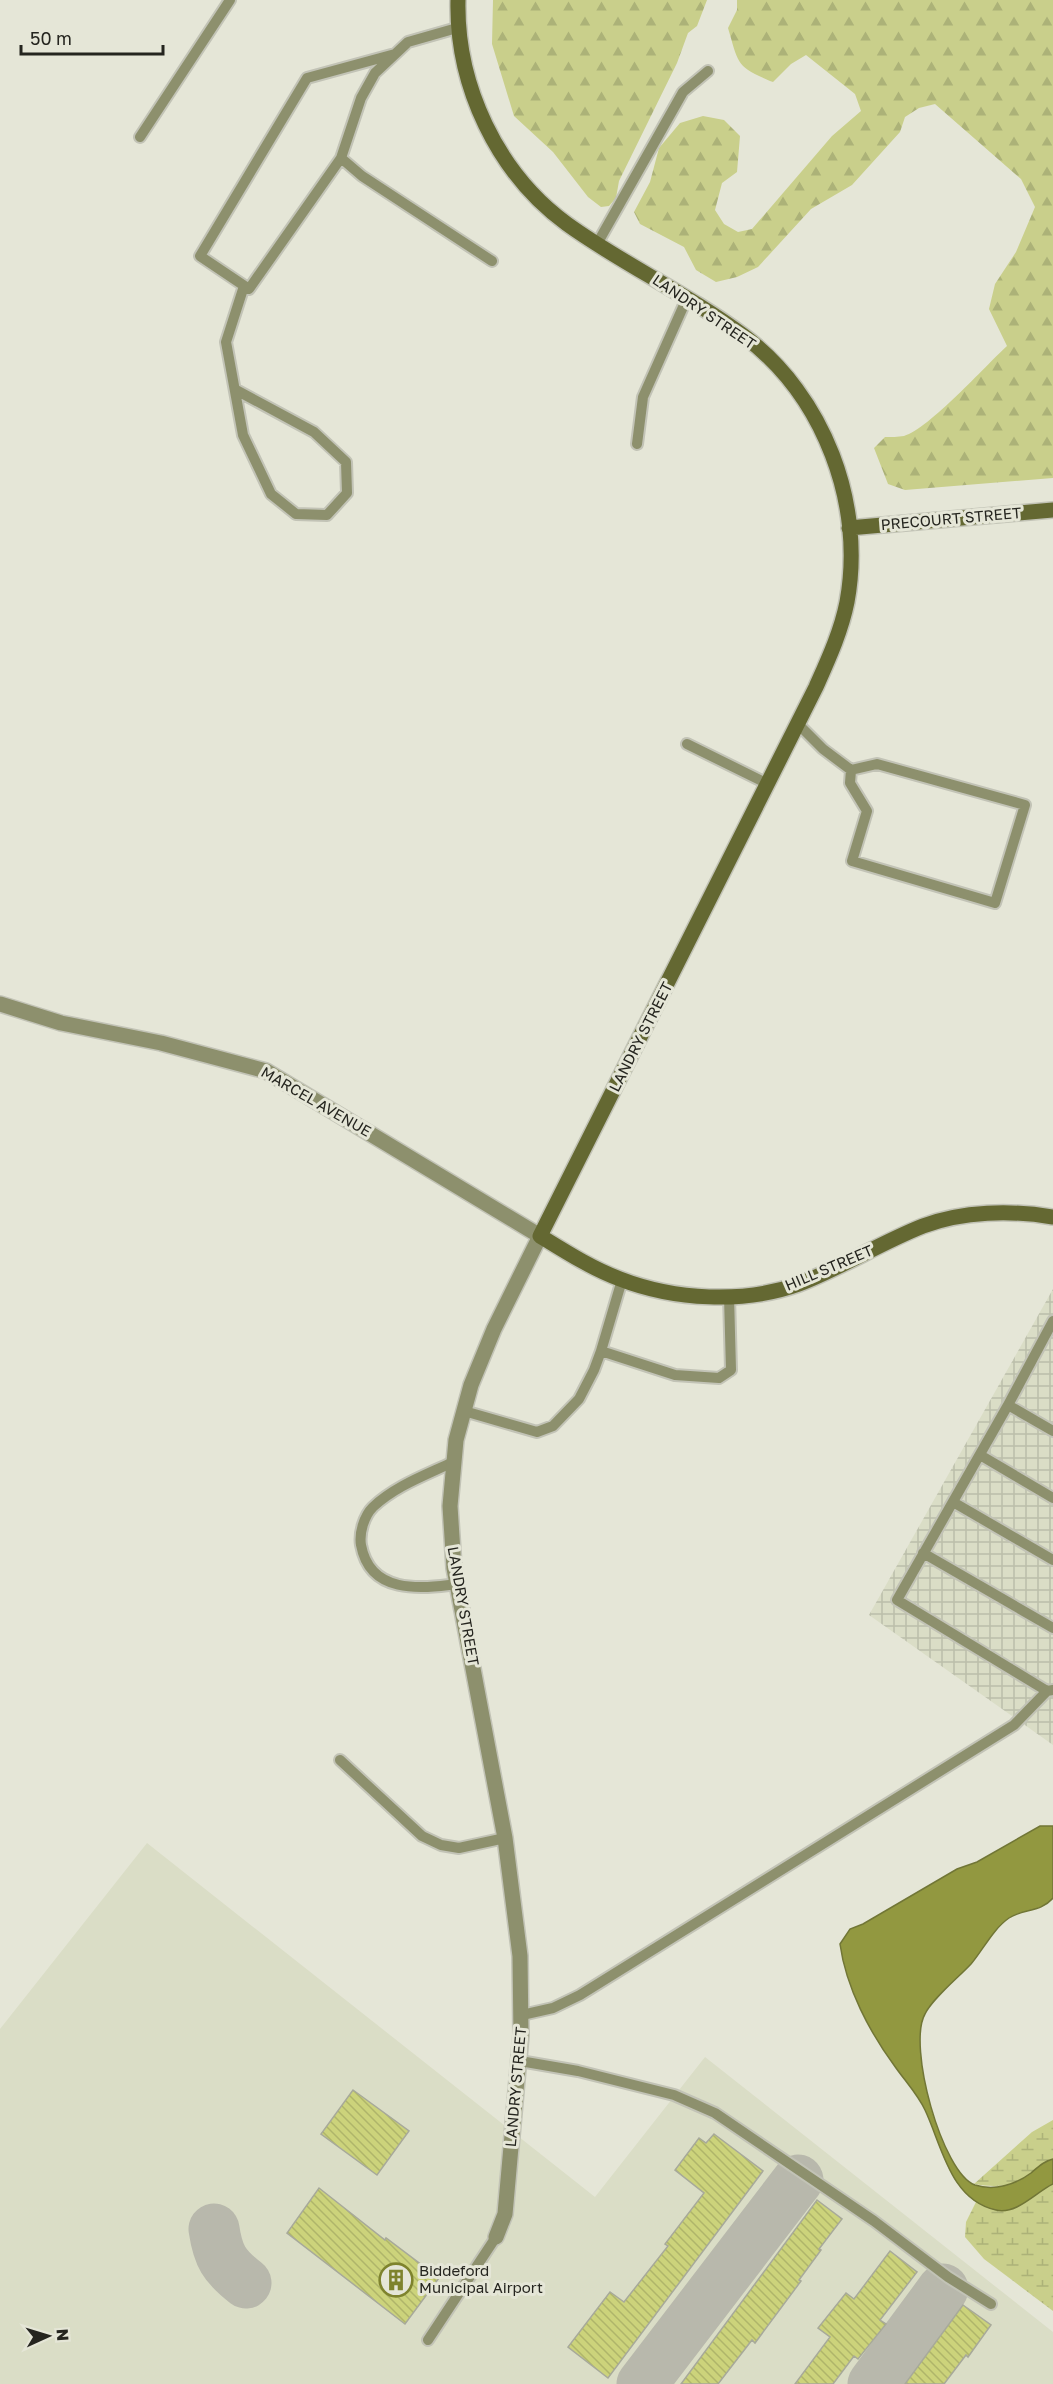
<svg xmlns="http://www.w3.org/2000/svg" width="1053" height="2384" font-family="'Golos Text',sans-serif">
<style>
.built{fill:#daddc6}
.industrial{fill:url(#industrial-grid)}
.forest{fill:url(#forest-firs)}
.wetland{fill:url(#wetland-marsh)}
.water{fill:#929840;stroke:#717636;stroke-width:1.5}
.lines{fill:none;stroke-linecap:round;stroke-linejoin:round}
.taxiway{stroke:#b8b8ac;stroke-width:51}
.building{fill:url(#building-back-hatch);stroke:#a7a99a;stroke-width:1.5}
.lane-casing{stroke:#c2c3b6;stroke-width:14}
.street-casing{stroke:#c2c3b6;stroke-width:18}
.secondary-casing{stroke:#c2c3b6;stroke-width:18}
.lane{stroke:#8d906d;stroke-width:10}
.street{stroke:#8d906d;stroke-width:15}
.secondary{stroke:#646832;stroke-width:15}
.labels{text-anchor:middle;stroke-width:6;stroke-linejoin:round;paint-order:stroke}
.street-label{font-size:15px;fill:#25251f;stroke:#e5e6d7}
.poi-label{font-size:15px;fill:#25251f;stroke:#e5e6d7;text-anchor:start}
</style>
<defs>
<pattern id="industrial-grid" width="8" height="8" patternUnits="userSpaceOnUse" patternTransform="scale(1.5)"><rect width="8" height="8" fill="#daddc6"/><path d="M0 4h8M4 0v8" fill="none" stroke="#bbbeaa"/></pattern>
<pattern id="forest-firs" width="22" height="20" patternUnits="userSpaceOnUse" patternTransform="scale(1.5)"><rect width="22" height="20" fill="#c9cf8b"/><path d="M5 1l3.5 6h-7zM16 11l3.5 6h-7z" fill="#acb278"/></pattern>
<pattern id="wetland-marsh" width="20" height="14" patternUnits="userSpaceOnUse" patternTransform="scale(1.5)"><rect width="20" height="14" fill="#c9cf8b"/><path d="M1 5h8M5 5V1M11 12h8M15 12V8" fill="none" stroke="#acb278"/></pattern>
<pattern id="building-back-hatch" width="6" height="6" patternUnits="userSpaceOnUse" patternTransform="scale(1.5)"><rect width="6" height="6" fill="#ccd37b"/><path d="M-1 5l2 2M0 0l6 6M5-1l2 2" fill="none" stroke="#afb56a"/></pattern>
</defs>
<rect width="100%" height="100%" fill="#e5e6d7"/>
<path class="built" d="M147,1843L595,2197L705,2057L1053,2332V2384H0V2029Z"/>
<path class="industrial" d="M1053,1289V1745L869,1615Z"/>
<path class="forest" d="M493,0H707L697,26L688,33L677,63L619,181L616,198L609,206L601,207L588,197L553,152L514,116L492,44Z
M737,0H1053V478L905,490L888,484L874,448L885,437C891,437 898,437 904,436C930,428 985,366 1007,346L989,309L995,284L1016,252L1035,207L1021,179L935,104L919,108L905,117L900,132L852,185L811,209L758,267L737,277L716,282L696,270L684,247L640,224L634,212L650,182L659,148L680,123L703,116L724,120L740,136L737,172L722,183L715,210L724,224L738,232L752,229L832,136L861,111L855,94L806,55L791,64L773,82C736,67 739,65 728,28L737,10Z"/>
<path class="wetland" d="M1053,2120V2159C1045,2160 1040,2166 1033,2171C1015,2187 997,2188 974,2184L1032,2132Z
M1053,2184V2311L984,2259L965,2237L966,2222L976,2202C982,2205 989,2208 995,2210C1014,2214 1037,2192 1053,2184Z"/>
<path class="water" d="M1040,1826H1053V1898C1040,1913 1024,1908 1009,1918C993,1929 983,1950 971,1964C958,1978 933,1998 925,2014C907,2045 942,2173 975,2185C994,2191 1015,2185 1031,2173C1038,2167 1044,2161 1053,2159V2184C1036,2192 1017,2215 996,2210C950,2200 942,2146 925,2110C918,2095 906,2082 896,2068C870,2033 846,1988 840,1944L850,1929L863,1924L957,1869L977,1862Z"/>
<g class="lines">
<path class="taxiway" d="M214,2229C218,2256 224,2266 246,2283
M642,2384L798,2180
M873,2384L943,2289"/>
</g>
<path class="building" d="M353,2090L409,2131L377,2175L321,2134Z
M714,2134L763,2171L608,2378L568,2347L610,2292L624,2302L668,2246L665,2244L704,2193L675,2170L699,2138L706,2143Z
M319,2188L385,2240L386,2238L439,2278L405,2324L287,2233Z
M817,2200L842,2219L819,2249L821,2250L799,2280L801,2281L755,2343L752,2340L718,2384H681Z
M890,2251L917,2272L880,2320L886,2324L858,2359L854,2356L833,2384H795L830,2337L818,2328L846,2293L854,2299Z
M963,2305L991,2325L968,2357L966,2355L944,2384H905Z"/>
<g class="lines">
<g class="lane-casing">
<path id="lane" d="M457,28L408,42L375,73L361,98L341,158L362,176L492,261
M140,137L230,0
M341,158L249,289L200,256L307,78L395,54
M597,244L683,92L708,71
M236,390L314,432L346,462L347,493L327,515L296,514L271,494L243,435L226,342L244,286
M637,444L643,397L687,298
M798,724L823,749L851,770L877,764L1025,805L995,903L852,861L867,811L850,783L851,770
M687,744L768,784
M622,1280L601,1351L675,1375L719,1378L731,1370L729,1296
M1053,1321L1008,1405L1053,1431
M1008,1405L897,1600L1047,1691L1053,1690
M464,1411L537,1432L553,1426L579,1399L594,1370L601,1351
M980,1455L1053,1498
M453,1462C426,1475 395,1486 373,1507C364,1516 359,1533 361,1545C370,1594 419,1589 458,1584
M953,1502L1053,1560
M923,1553L1053,1628
M340,1760L422,1836L441,1845L459,1848L505,1838
M522,2015L553,2008L580,1995L1014,1725L1047,1691
M520,2061L578,2071L674,2095L715,2113L874,2221L948,2277L991,2304
M428,2340L496,2237"/>
</g>
<g class="street-casing">
<path id="street" d="M0,1004L61,1023L161,1043L266,1071L540,1236L494,1329L471,1385L456,1440L450,1506L454,1568L505,1838L520,1956L521,2035L505,2214L496,2237"/>
</g>
<g class="secondary-casing">
<path id="secondary" d="M458,0C456,85 497,173 567,224C624,265 688,294 744,336C824,396 865,504 847,602C841,632 828,660 816,687L540,1236C566,1252 591,1268 620,1279C674,1300 744,1304 799,1284C841,1268 880,1243 923,1226C963,1211 1011,1210 1053,1217
M849,528L1053,510"/>
</g>
<use href="#lane" class="lane"/>
<use href="#street" class="street"/>
<use href="#secondary" class="secondary"/>
</g>
<defs>
<g id="building-ring" transform="scale(1.725)"><circle r="9.5" fill="#e5e6d7" stroke="#7e832d" stroke-width="1.5"/><path d="M-4-6H4V6H1V3H-1V6H-4ZM-2.5-4.3h1.7v1.8h-1.7ZM.8-4.3h1.7v1.8H.8ZM-2.5-1h1.7V.8h-1.7ZM.8-1h1.7V.8H.8Z" fill="#7e832d"/></g>
</defs>
<g fill-rule="evenodd">
<use href="#building-ring" x="396" y="2280"/>
</g>
<g class="labels">
<g class="street-label">
<text transform="translate(704 312) rotate(34)" y="5">LANDRY STREET</text>
<text transform="translate(951 519) rotate(-5)" y="5">PRECOURT STREET</text>
<text transform="translate(641 1037) rotate(-63)" y="5">LANDRY STREET</text>
<text transform="translate(316 1102) rotate(30)" y="5">MARCEL AVENUE</text>
<text transform="translate(829 1268) rotate(-23)" y="5">HILL STREET</text>
<text transform="translate(463 1606) rotate(80)" y="5">LANDRY STREET</text>
<text transform="translate(516 2087) rotate(-85)" y="5">LANDRY STREET</text>
</g>
<g class="poi-label">
<text x="419" y="2276">Biddeford<tspan x="419" dy="17">Municipal Airport</tspan></text>
</g>
</g>
<g transform="translate(48 2336) rotate(86)" stroke="#e5e6d7" stroke-width="4.5" paint-order="stroke">
<path d="M0-4.5L10 22L0 15L-10 22Z" fill="#25251f"/>
<text y="-9" font-size="16" font-weight="bold" text-anchor="middle" fill="#25251f">N</text>
</g>
<path d="M21 45v9h142v-9" fill="none" stroke="#25251f" stroke-width="3"/>
<text x="30" y="45" font-size="18" fill="#25251f" stroke="#e5e6d7" stroke-width="4.5" paint-order="stroke">50 m</text>
</svg>
